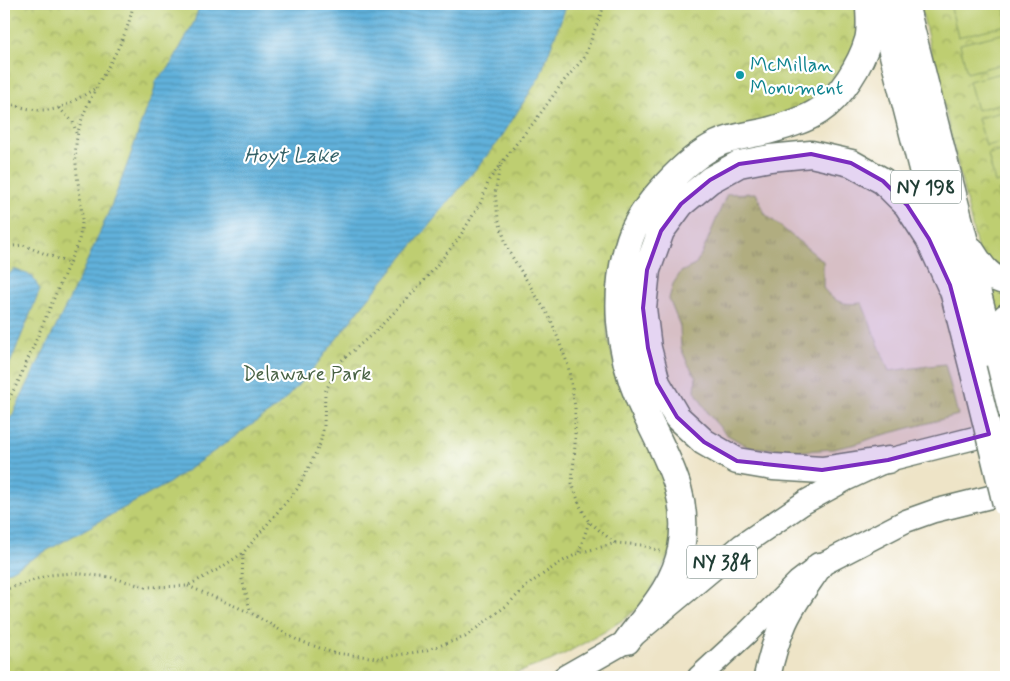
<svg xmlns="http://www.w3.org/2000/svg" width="1010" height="681" font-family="Mynerve,sans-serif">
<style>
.grass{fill:url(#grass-tufts);stroke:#6e8652}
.park{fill:url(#park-crowns);stroke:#6e8652}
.pitch{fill:#bece71;stroke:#6e8652}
.water{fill:url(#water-rules);stroke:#407788}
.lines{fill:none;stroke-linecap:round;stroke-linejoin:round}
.major-casing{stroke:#677767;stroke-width:25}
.highway-casing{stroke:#677767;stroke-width:29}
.path{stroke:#677767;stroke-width:3;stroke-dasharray:1 4;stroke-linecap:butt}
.major{stroke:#fff;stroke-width:22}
.highway{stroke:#fff;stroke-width:26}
.highway-bridge-casing{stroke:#677767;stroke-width:29;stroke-linecap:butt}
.highway-bridge{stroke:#fff;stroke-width:26}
.marked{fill:#7b2cbf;fill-opacity:0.2;stroke:#7b2cbf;stroke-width:4;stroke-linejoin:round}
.culture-dot{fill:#0f9aa8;stroke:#fff;stroke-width:2}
.labels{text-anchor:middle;stroke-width:4.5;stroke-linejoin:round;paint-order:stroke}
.shield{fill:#fff;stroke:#627771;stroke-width:1}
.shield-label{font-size:19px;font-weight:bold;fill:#1f3d34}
.culture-label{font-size:20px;fill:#0d838f;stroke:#fff;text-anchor:start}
.park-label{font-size:20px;fill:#476143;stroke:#fff}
.water-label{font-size:21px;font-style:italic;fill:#336066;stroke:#fff}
</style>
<defs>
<pattern id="grass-tufts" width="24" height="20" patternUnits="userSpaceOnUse" patternTransform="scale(1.25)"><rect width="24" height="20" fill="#bece71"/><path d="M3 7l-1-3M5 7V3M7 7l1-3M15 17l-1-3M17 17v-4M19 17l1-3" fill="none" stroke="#9aa85e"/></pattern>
<pattern id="park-crowns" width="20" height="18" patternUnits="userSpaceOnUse" patternTransform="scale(1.25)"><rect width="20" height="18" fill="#bece71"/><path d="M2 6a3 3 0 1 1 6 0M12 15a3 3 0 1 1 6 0" fill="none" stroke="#9aa85e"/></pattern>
<pattern id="water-rules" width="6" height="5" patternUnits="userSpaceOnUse" patternTransform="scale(1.25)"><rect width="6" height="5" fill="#61b1db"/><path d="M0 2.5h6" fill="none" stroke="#4f91b2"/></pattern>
</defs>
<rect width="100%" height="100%" fill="#fff"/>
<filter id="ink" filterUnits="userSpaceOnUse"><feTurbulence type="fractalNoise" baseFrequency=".02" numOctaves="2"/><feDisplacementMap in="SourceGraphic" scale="10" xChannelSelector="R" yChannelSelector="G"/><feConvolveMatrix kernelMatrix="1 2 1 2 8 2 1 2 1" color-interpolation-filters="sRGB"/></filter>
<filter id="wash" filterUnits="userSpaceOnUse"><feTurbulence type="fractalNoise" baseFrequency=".0096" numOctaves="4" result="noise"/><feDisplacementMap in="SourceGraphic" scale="20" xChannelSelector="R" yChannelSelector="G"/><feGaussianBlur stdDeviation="1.12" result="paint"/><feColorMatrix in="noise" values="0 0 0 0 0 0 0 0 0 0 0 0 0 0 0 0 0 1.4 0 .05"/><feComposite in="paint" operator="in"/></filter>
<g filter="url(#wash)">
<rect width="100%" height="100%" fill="#eee4c7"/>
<path class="grass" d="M756,193L765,214L823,261V288C835,303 843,305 862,303L889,371L945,364L958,415L875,437L856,444L833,449L804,451L748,447L726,434L709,415L695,391L696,377L688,364L681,348L680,326L669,299L673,284L681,272L695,265L703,251L727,194Z"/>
<path class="park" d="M4,4H864V23L843,77L800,111L724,136L610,273L606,309L608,339L617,375L665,465L676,542L644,603L627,617L604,632L568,652L550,661L504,677H4Z
M920,4H1006V371Z"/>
<path class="pitch" d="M968,4H1006V25L958,37L951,8Z
M1006,33V63L967,73L960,44Z
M1006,72V102L977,110L969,81Z
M1006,111V141L986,146L978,118Z
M1006,150V180L995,183L988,154Z
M1006,189V220H1005L998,191Z"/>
<path class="water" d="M200,4H567L540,76L499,141L363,305L313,369L280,405L169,483L10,571L4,573V428L13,414C60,317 112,220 143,117C147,104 156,95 155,81L169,68L194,22Z
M14,269L32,276L40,290L11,361L4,374V280Z"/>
</g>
<g filter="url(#ink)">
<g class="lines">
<g class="major-casing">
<path id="major" d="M564,677L627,641L742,545L805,502L845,480L888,460L1006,430
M699,677L749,631L798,582L819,566L906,521L934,511L1006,493"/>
</g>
<g class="highway-casing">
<path id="highway" d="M880,4L973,369
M905,4L1006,405
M971,250C980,264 988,279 1006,281
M996,355C998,342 998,329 1006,317
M888,460L822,470L773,467L737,461L704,442L677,417L657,383L648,348L643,308L647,270L661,231L681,204L710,180L739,164L770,158L811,154L851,163L883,181L907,205L929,239L950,285
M627,641C648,613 675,585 681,549C692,491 662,452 640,402C618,351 612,293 630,239C641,206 686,159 717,144C733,136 754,135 771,130C788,125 805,120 819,111C841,97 861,64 868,40C871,29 869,15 869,4
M767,677C771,658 776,640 784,622C793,602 807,584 819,566"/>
</g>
<path class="path" d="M4,101C19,108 45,114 61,107C73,102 84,95 96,88
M59,108L73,122L77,136
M500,166L495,193L498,218L508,250L551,320L568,365L575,407V445L572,483L580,506L589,522L615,543
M4,247L23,245L68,263
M4,408L18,382L79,240C80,234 82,227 82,221C82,193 72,166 77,137C86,89 126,53 133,4
M579,552L589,522
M243,554L242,579L251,613
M188,586L251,613L297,640L334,653L378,658L424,651L465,637L506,606L529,584L561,562L579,553L616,543L642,545L660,551
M4,590L49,575L72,573L110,577L145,587L187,586L219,569L243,553L297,489L309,467L320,444L324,426L325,392L341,361L376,331L424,281L459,238L481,202L489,180L519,140L535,121L563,82L584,58L602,11L603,4"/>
<use href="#major" class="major"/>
<use href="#highway" class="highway"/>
<g class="highway-bridge-casing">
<path id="highway-bridge" d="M973,369L1006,504"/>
</g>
<use href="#highway-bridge" class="highway-bridge"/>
</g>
</g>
<path class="marked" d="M811,154L851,163L883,181L907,205L929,239L950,285L989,434L888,460L822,470L737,461L704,442L677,417L657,383L648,348L643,308L647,270L661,231L681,204L710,180L739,164Z"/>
<circle class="culture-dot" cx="740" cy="75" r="5"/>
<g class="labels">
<g class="shield">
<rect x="891" y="170.5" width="70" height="33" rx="4"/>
<rect x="687" y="545.5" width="70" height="33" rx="4"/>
</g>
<g class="shield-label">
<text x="926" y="194">NY 198</text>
<text x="722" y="569">NY 384</text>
</g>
<g class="culture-label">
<text x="750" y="71">McMillan<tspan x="750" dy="23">Monument</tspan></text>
</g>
<g class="park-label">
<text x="307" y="380">Delaware Park</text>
</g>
<g class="water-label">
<text x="291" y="162">Hoyt Lake</text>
</g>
</g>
<rect width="1010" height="681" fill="none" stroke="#fff" stroke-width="20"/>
</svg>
